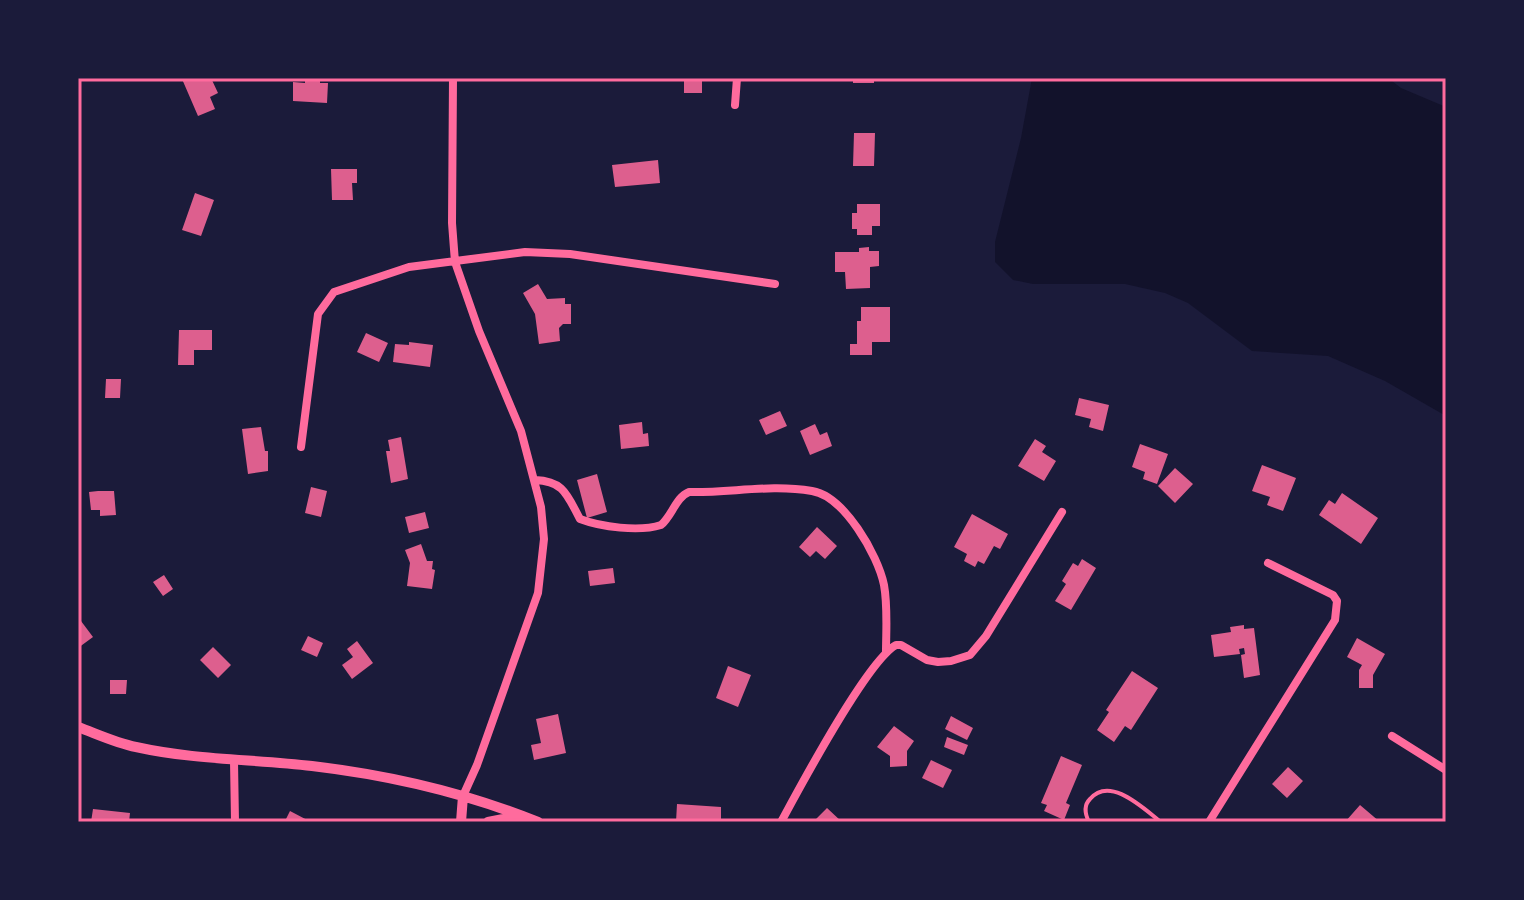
<svg xmlns="http://www.w3.org/2000/svg" width="1524" height="900" font-family="Arial,sans-serif">
<style>
.water{fill:#12122b}
.building{fill:#dd5f8e}
.lines{fill:none;stroke-linecap:round;stroke-linejoin:round}
.service{stroke:#ff6b9d;stroke-width:4}
.minor{stroke:#ff6b9d;stroke-width:8}
.tertiary{stroke:#ff6b9d;stroke-width:10}
.neatline{fill:none;stroke:#ff6b9d;stroke-width:3}
</style>
<rect width="100%" height="100%" fill="#1b1b3a"/>
<path class="water" d="M1032,78H1388L1401,88L1446,107V416L1385,381L1328,356L1252,351L1188,303L1165,293L1125,284H1033L1013,280L995,262V242L1021,138Z"/>
<path class="building" d="M184,78H211L218,93L210,97L215,109L198,116L182,79Z
M305,78H320V83H328L327,103L293,101V82L305,83Z
M684,78H702V93H684Z
M853,78H874V83H853Z
M854,133H875L874,166H853Z
M658,160L660,183L615,187L612,165Z
M331,169H357V183H352L353,200H332Z
M195,193L214,200L201,236L182,230Z
M857,204H880V226H872V235H857V229H852V213H857Z
M869,247V251H879V266L870,267V288L846,289L845,272H835V252H859V248Z
M538,284L547,299L565,298V304H571V324H563L559,328L560,341L539,344L535,314L523,293Z
M861,307H890V342H872V355H850V344H857V321H861Z
M179,330H212V350H194V365H178Z
M366,333L388,343L379,362L357,352Z
M409,342L433,345L430,367L393,362L395,344L409,345Z
M106,379H121L120,398H105Z
M1079,398L1109,405L1103,431L1089,427L1091,419L1075,415Z
M780,411L787,426L766,435L759,420Z
M642,422L643,434L648,433L649,446L621,449L619,425Z
M815,424L820,435L827,432L832,446L810,455L800,431Z
M261,427L265,451H268V471L248,474L242,429Z
M401,437L408,479L391,483L386,451H390L388,440Z
M1035,439L1046,446L1042,452L1056,461L1044,481L1018,466Z
M1140,444L1168,454L1157,484L1143,479L1145,472L1132,467Z
M1262,465L1296,478L1283,511L1267,505L1270,497L1252,491Z
M1175,468L1193,484L1175,503L1158,486Z
M597,474L607,512L587,518L577,480Z
M311,487L327,491L321,517L305,513Z
M98,491H114L116,515L100,516V510H91L89,492Z
M1342,493L1378,518L1361,544L1319,515L1329,500L1335,504Z
M425,512L429,528L409,533L405,517Z
M972,514L1008,534L1000,549L994,546L984,564L978,561L975,567L964,561L967,554L954,547Z
M817,527L837,546L825,559L816,551L810,557L799,547Z
M421,544L427,561H433L432,569L435,570L432,589L407,586L410,563L405,550Z
M1082,559L1096,568L1071,610L1055,601L1066,584L1062,581L1073,563L1078,566Z
M613,568L615,583L590,586L588,571Z
M164,575L173,589L163,596L153,582Z
M78,617L93,637L78,648Z
M1244,625V629L1254,628L1260,675L1244,678L1241,655L1245,654L1244,648L1239,649L1240,654L1214,657L1211,635L1231,632L1230,627Z
M308,636L323,643L317,657L301,650Z
M1357,638L1385,654L1373,675V688H1359V670L1362,665L1347,657Z
M357,641L373,663L352,679L342,665L353,657L347,649Z
M213,647L231,665L218,678L200,660Z
M728,666L751,675L738,707L716,698Z
M1132,671L1158,688L1131,730L1125,726L1114,742L1097,730L1109,712L1106,710Z
M110,680H127L126,694H110Z
M558,714L566,753L534,760L531,745L541,743L536,719Z
M951,716L973,728L967,740L945,729Z
M894,726L914,741L907,751V766L890,767V756L877,747Z
M947,737L968,745L964,755L944,747Z
M1061,756L1082,765L1066,803L1070,805L1064,820L1044,811L1047,805L1041,803Z
M931,760L952,770L943,788L922,778Z
M1288,767L1303,781L1287,798L1272,784Z
M677,804L721,807V822H676Z
M1360,805L1380,822H1345Z
M827,808L842,822H813Z
M93,809L130,813L129,822H91Z
M290,811L311,822H291L286,819Z"/>
<g class="lines">
<path class="service" d="M1089,822C1085,814 1083,806 1090,799C1110,775 1144,809 1161,822"/>
<path class="minor" d="M453,78L452,223L455,262L479,331L521,431L541,507L544,539L538,593L477,765L463,796
M735,105L737,78
M301,447L318,314L334,292L409,267L525,252L570,254L775,284
M535,480C564,481 567,495 580,519C601,527 639,532 661,525C672,516 676,497 689,492C730,493 771,484 812,491C844,496 878,555 884,585C888,607 886,631 886,653
M1392,736L1446,770
M234,761L235,822
M781,822C800,787 867,661 896,645H901L927,660L938,662L951,661L970,655L986,636L1062,512
M1209,822L1335,620L1337,601L1333,595L1268,563"/>
<path class="tertiary" d="M78,727C97,734 116,743 136,747C194,760 253,759 312,766C389,775 466,793 538,822
M461,822L463,796
M488,822L518,816"/>
</g>
<rect width="1524" height="900" fill="none" stroke="#1b1b3a" stroke-width="160"/>
<rect x="80" y="80" width="1364" height="740" class="neatline"/>
</svg>
